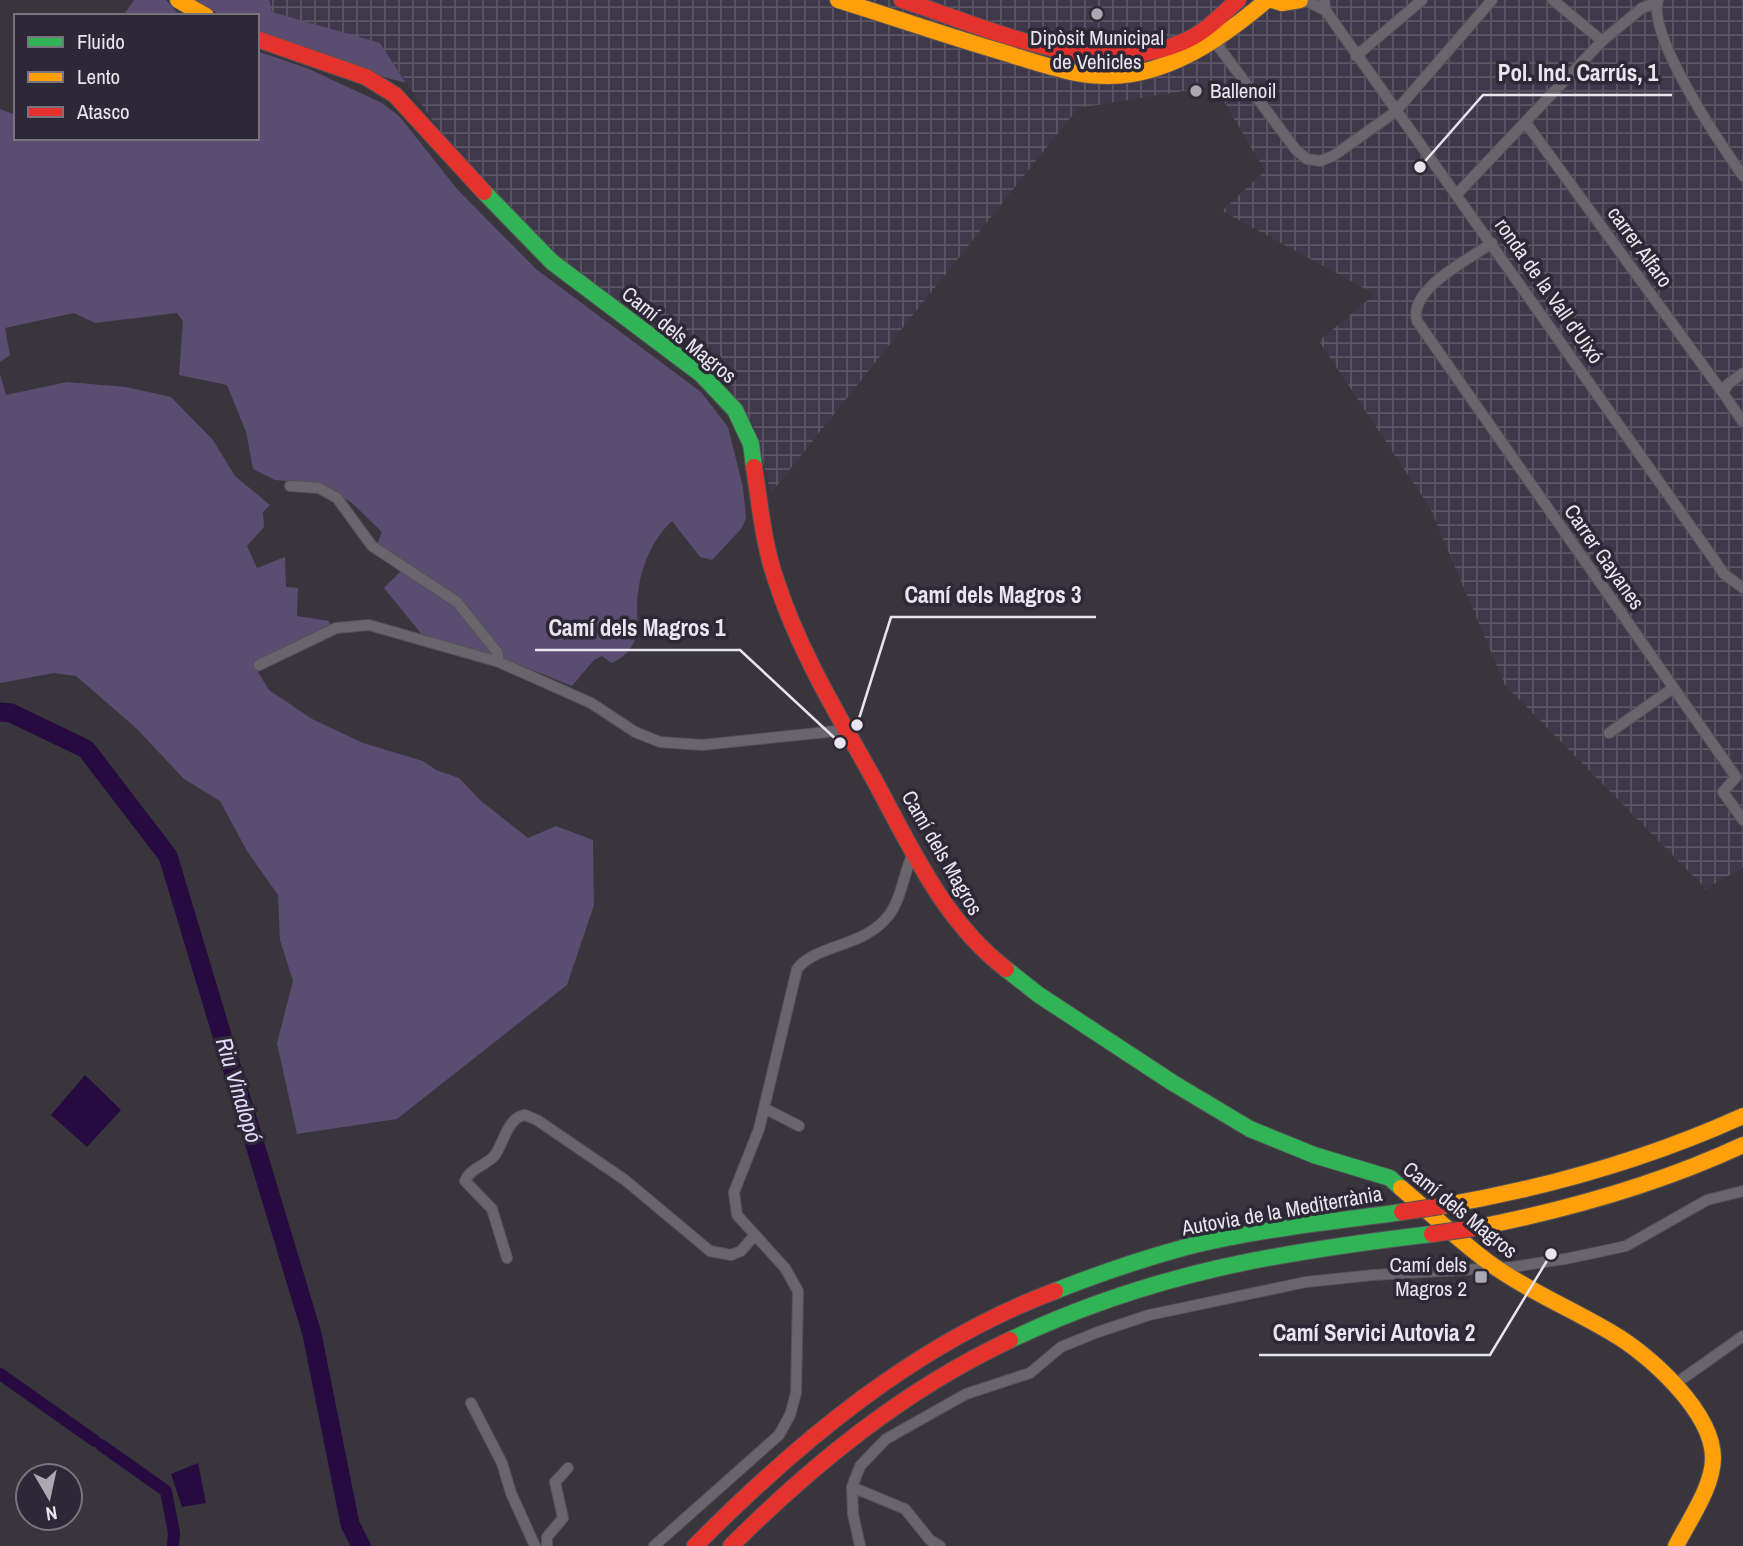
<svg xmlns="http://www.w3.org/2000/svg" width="1743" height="1546" font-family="'Archivo Narrow',sans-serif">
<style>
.industrial{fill:url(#industrial-grid)}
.green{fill:#5b4c72}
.water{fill:#260a40}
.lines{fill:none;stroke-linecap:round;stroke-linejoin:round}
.canal{stroke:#260a40;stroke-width:12}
.river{stroke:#260a40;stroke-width:19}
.street-casing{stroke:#555258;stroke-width:12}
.fast-casing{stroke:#555258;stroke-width:18}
.slow-casing{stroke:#555258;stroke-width:18}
.jam-casing{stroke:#555258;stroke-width:18}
.street{stroke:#68666c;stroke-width:10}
.fast{stroke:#30b455;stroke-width:16}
.slow{stroke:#ff9f0a;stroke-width:16}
.jam{stroke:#e5322d;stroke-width:16}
.jam-bridge-casing{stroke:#555258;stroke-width:18;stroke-linecap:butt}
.jam-bridge{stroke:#e5322d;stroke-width:16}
.poi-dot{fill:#aaa8b0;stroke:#2d2835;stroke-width:2.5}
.labels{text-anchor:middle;stroke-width:7;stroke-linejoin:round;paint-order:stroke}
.poi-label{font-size:21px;fill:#e8e5ee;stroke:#2d2835}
.street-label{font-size:21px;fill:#e8e5ee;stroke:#2d2835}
.water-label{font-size:23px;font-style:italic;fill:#e5d8fd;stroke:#2d2835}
.leader{fill:none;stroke:#e8e5ee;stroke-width:2.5}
.callout-dot{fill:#e8e5ee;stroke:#2d2835;stroke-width:2.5}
.callout-label{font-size:23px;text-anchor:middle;font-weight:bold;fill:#e8e5ee;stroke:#2d2835;stroke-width:7;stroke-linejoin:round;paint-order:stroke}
</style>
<defs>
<pattern id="industrial-grid" width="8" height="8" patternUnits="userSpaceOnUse" patternTransform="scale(1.75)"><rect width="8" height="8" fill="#3f384a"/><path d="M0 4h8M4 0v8" fill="none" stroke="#5b5564"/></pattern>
</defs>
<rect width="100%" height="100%" fill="#38363c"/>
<path class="industrial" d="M269,0H1743V867L1706,889L1505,685L1430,508L1319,341L1375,294L1222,211L1265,171L1215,86L1078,108L771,493L753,425L728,386L562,259L447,141L380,44L272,12Z"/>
<path class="green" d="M134,0H166L180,16H123Z
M193,0H269L272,12L380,43L406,83L293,52L257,33V16H223Z
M257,51L309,69L382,103L400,117L457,189L536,269L701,392L728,427L743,487L746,518L742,528L712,560L700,557L672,521C648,543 637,578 637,610C637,618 639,629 636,637C632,649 623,659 611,663L602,656L594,660L572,686L505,659L423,636L384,588L400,572L397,556L377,545L382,532L352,503L321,484L275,480L253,469L246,432L227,385L179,375L183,321L177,313L95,323L74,313L5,328L10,355L0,362V109L16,115V138H257Z
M0,374L6,395L67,382L126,387L171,397L213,440L235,476L270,505L263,512L264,527L247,546L257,568L285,557L286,587L298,588L297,616L329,621L333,636L258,672L269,690L312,719L363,743L423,761L436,770L459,778L481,801L528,838L556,826L593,840L594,905L567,985L397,1119L297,1134L277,1043L293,981L280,940L278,895L247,851L220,801L184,779L136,728L76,676L54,673L0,683Z"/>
<path class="water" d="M85,1075L121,1110L87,1147L51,1115Z
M198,1463L206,1503L182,1507L171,1474Z"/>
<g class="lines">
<path class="canal" d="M0,1374L95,1441
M101,1445L166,1491L174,1533L173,1546"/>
<path class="river" d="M0,712L11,713L86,749L168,856L312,1334L350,1524L361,1546"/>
<g class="street-casing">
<path id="street" d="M1305,0L1326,11
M1324,0L1326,11L1713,558L1724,574L1743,588
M1553,0L1602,41
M1658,0C1647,36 1721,145 1743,176
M1215,42L1296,150L1307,159L1320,161L1333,156L1395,112L1492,0
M1356,56L1422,0
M1526,123L1723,393
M1457,194L1602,41L1642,8L1656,3
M1492,243C1468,260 1408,289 1417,321L1736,777L1723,792L1743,820
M1743,373L1728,384L1723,393L1743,422
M290,486L319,488L337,498L372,546L457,602L497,652L499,662
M259,665L336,628L369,625L499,662L591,703L635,732L660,742L702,745L846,730
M1609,733L1673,688
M764,1108L799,1126
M507,1258L492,1209L465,1181C471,1167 486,1166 495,1155C504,1142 508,1117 525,1115L537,1120L625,1180L710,1251L731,1255L741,1251L754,1236
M1675,1384L1743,1336
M471,1403L502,1463L511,1493L535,1546
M852,1487L905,1509L930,1540L940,1546
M547,1546V1537L563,1518L555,1482L568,1468
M654,1546L779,1435L790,1415L796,1393L798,1291L785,1268L737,1215L734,1192L759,1129L797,969C818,943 864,948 889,915C903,896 904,869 915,849
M860,1546L853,1514L852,1487L860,1466L886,1439L966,1394L1030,1373L1061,1347L1098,1332L1149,1315L1306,1282L1373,1275L1513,1267L1570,1258L1626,1246L1707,1200L1743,1191"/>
</g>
<g class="fast-casing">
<path id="fast" d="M484,192L552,262L701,374L735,410L751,444L754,467
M1006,969L1039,995L1173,1083L1250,1129L1314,1155L1390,1178L1401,1188
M1055,1291C1098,1274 1142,1259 1186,1247C1257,1229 1330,1222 1402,1212
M1010,1340C1150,1273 1279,1252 1432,1234"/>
</g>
<g class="slow-casing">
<path id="slow" d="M178,0L206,16
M838,0C893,17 947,36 1002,52C1045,65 1086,82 1132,74C1184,65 1228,33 1267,0
M1272,0L1282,3L1300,0
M1401,1188C1432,1214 1462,1244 1495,1267C1532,1293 1574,1310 1612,1333C1649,1354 1713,1412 1713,1458C1713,1487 1689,1520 1676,1546
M1441,1206C1546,1188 1646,1160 1743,1116
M1474,1228C1567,1210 1657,1185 1743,1145"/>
</g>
<g class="jam-casing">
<path id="jam" d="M902,0C989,28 1098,82 1187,40C1207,31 1222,14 1238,0
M257,39L366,77L395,95L484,192
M754,467C760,504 763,542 775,577C797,647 835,710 871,774C909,843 942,920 1006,969
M695,1546C798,1442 916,1343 1055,1291
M731,1546C813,1464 904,1390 1010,1340"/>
</g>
<use href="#street" class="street"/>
<use href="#fast" class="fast"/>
<use href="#slow" class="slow"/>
<use href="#jam" class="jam"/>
<g class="jam-bridge-casing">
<path id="jam-bridge" d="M1402,1212L1441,1206
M1432,1234L1474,1228"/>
</g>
<use href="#jam-bridge" class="jam-bridge"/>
</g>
<g class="poi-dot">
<circle cx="1097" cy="14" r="7"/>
<circle cx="1196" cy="91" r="7"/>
<rect x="1474" y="1270" width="14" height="14" rx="3.5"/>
</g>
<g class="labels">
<g class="poi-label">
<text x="1097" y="45">Dipòsit Municipal<tspan x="1097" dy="24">de Vehicles</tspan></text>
<text x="1210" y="98" text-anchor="start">Ballenoil</text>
<text x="1467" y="1272" text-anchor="end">Camí dels<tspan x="1467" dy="24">Magros 2</tspan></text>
</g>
<g class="street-label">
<text transform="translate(1640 247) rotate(54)" y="7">carrer Alfaro</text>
<text transform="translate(1549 291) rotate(55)" y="7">ronda de la Vall d'Uixó</text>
<text transform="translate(679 335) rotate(39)" y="7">Camí dels Magros</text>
<text transform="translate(1604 557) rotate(55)" y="7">Carrer Gayanes</text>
<text transform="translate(942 853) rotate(60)" y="7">Camí dels Magros</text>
<text transform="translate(1460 1210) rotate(39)" y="7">Camí dels Magros</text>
<text transform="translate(1282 1211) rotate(-10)" y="7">Autovia de la Mediterrània</text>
</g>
<g class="water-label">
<text transform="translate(239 1090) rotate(73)" y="8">Riu Vinalopó</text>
</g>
</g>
<path class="leader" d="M1420 167L1483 95H1672M857 725L891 617H1096M840 743L740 650H535M1551 1254L1490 1355H1259"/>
<g class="callout-dot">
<circle cx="1420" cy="167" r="7"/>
<circle cx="857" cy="725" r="7"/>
<circle cx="840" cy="743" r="7"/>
<circle cx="1551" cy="1254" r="7"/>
</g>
<g class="callout-label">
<text x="1578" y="81">Pol. Ind. Carrús, 1</text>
<text x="993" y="603">Camí dels Magros 3</text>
<text x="637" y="636">Camí dels Magros 1</text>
<text x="1374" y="1341">Camí Servici Autovia 2</text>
</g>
<rect x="14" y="14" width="245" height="126" fill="#2d2835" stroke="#78747f" stroke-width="2"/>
<rect x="28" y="37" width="35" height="10" fill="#30b455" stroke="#78747f" stroke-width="2"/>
<text x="77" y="49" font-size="21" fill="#e8e5ee">Fluido</text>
<rect x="28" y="72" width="35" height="10" fill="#ff9f0a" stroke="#78747f" stroke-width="2"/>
<text x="77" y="84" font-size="21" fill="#e8e5ee">Lento</text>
<rect x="28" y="107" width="35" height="10" fill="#e5322d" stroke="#78747f" stroke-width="2"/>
<text x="77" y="119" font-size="21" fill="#e8e5ee">Atasco</text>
<g transform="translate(49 1497) rotate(171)"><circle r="33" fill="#2d2835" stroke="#78747f" stroke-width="2"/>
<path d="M0-5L12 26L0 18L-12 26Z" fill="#aaa8b0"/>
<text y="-10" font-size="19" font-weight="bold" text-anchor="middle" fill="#e8e5ee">N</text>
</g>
</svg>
